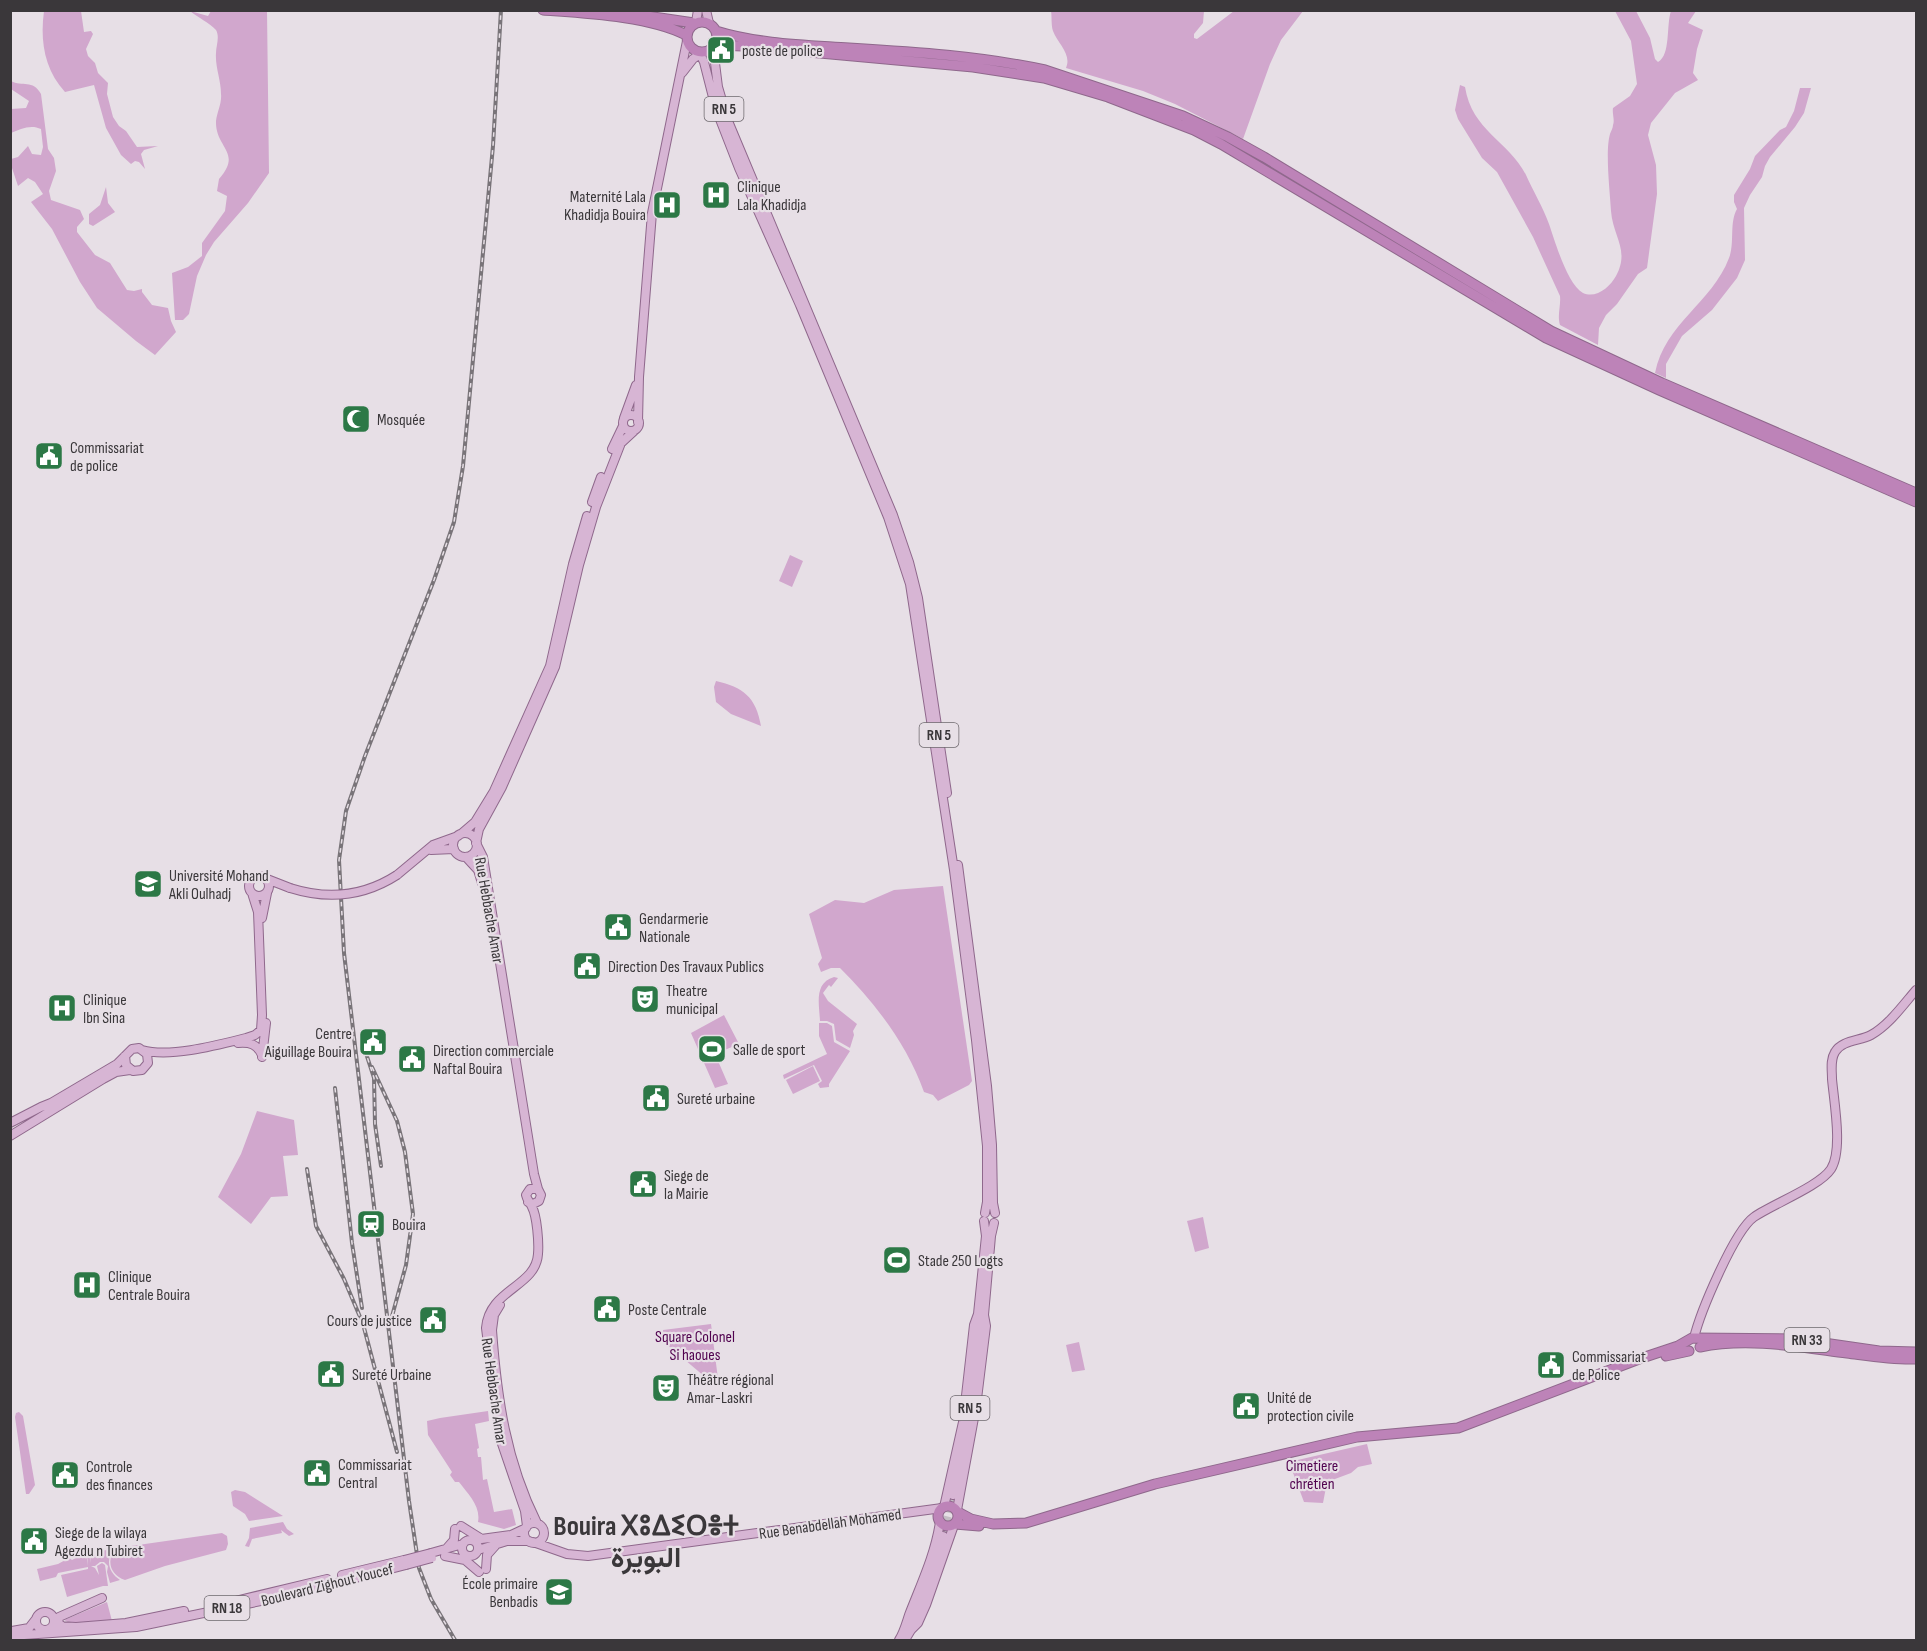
<svg xmlns="http://www.w3.org/2000/svg" width="1927" height="1651" font-family="'Sofia Sans Condensed',Vazirmatn,'Noto Sans Tifinagh',sans-serif">
<style>
.green{fill:#d1a7cd}
.lines{fill:none;stroke-linecap:round;stroke-linejoin:round}
.major-tunnel{stroke:#c4bdc4;stroke-width:8;stroke-dasharray:8 4;stroke-linecap:butt}
.major-casing{stroke:#8f688c;stroke-width:10}
.highway-casing{stroke:#8f688c;stroke-width:11}
.major{stroke:#d7b5d4;stroke-width:8}
.highway{stroke:#bd83b8;stroke-width:9}
.rail-casing{stroke:#797479;stroke-width:4}
.rail{stroke:#e7dfe6;stroke-width:1.5;stroke-dasharray:4.5;stroke-linecap:butt}
.major-bridge-casing{stroke:#8f688c;stroke-width:10;stroke-linecap:butt}
.major-bridge{stroke:#d7b5d4;stroke-width:8}
.labels{text-anchor:middle;stroke-width:4.5;stroke-linejoin:round;paint-order:stroke}
.shield{fill:#e7dfe6;stroke:#6e696e;stroke-width:1.5}
.shield-label{font-size:15px;font-weight:bold;fill:#3a373a}
.poi-label{font-size:16px;fill:#3a373a;stroke:#e7dfe6;text-anchor:start}
.street-label{font-size:16px;fill:#3a373a;stroke:#e7dfe6}
.park-label{font-size:16px;fill:#51024f;stroke:#e7dfe6}
.town-label{font-size:28px;font-weight:bold;fill:#3a373a;stroke:#e7dfe6}
</style>
<rect width="100%" height="100%" fill="#e7dfe6"/>
<path class="green" d="M44,11H81L84,32L91,31L93,34L86,49L88,56L95,63L98,73L108,83L107,94L113,117L119,126L126,131L137,147L158,146L144,150L141,154L145,169L139,162L135,161L131,164L121,155L106,128L94,85L65,92C44,69 40,40 44,11Z
M190,11L208,16L211,11H267L269,173L248,203L214,242L206,255L197,276L189,314L183,320H175L172,273L188,267L202,256V243L225,211L227,196L217,191L219,179C243,152 215,148 216,121C217,112 222,103 221,94C221,80 215,67 216,53C216,46 220,37 216,30C210,23 197,17 190,11Z
M1051,11H1204L1203,23L1194,34V38L1197,39L1234,11H1303L1281,40L1270,64L1243,139L1175,104L1143,91L1066,68C1072,54 1058,44 1053,31C1051,25 1052,17 1051,11Z
M1615,11H1636L1650,38L1655,59L1658,62C1671,55 1666,25 1671,11H1696L1688,23L1703,30L1697,49L1693,73L1698,80L1675,93L1651,123L1648,135L1656,165L1657,194L1647,268L1638,274L1617,304L1606,315L1599,328L1598,345L1560,325C1557,315 1561,306 1560,296L1533,237L1497,172L1482,158L1458,119L1455,110L1460,85L1465,87C1472,131 1508,140 1526,175C1533,191 1543,207 1549,224C1555,241 1567,284 1583,293C1596,299 1610,287 1616,276C1630,250 1613,237 1611,211C1610,192 1605,151 1610,134C1611,131 1613,128 1613,125C1615,120 1612,114 1613,108L1630,96L1637,84L1631,41Z
M11,81C22,87 33,79 41,94L48,149L54,158L56,171L49,191L51,200L80,210L84,219L77,227V232L95,255L110,263L127,290L134,291L142,289V292L152,305L168,308L171,321L176,332L155,355L136,341L97,308L80,282L52,229L31,202L43,194L35,182L28,178L18,186L11,165V159L18,157L28,146L32,154L41,155L43,147L41,129C31,124 20,129 11,133V109L26,108L29,101L11,89Z
M1800,88H1811L1804,113L1795,127L1770,157L1765,166L1762,177L1750,195L1744,208L1745,260L1737,278L1712,310L1682,336L1666,364V378L1655,373C1665,323 1712,303 1729,258C1735,243 1729,223 1737,209L1734,202V195L1750,169L1755,156L1780,130L1786,127L1794,111Z
M106,187L108,203L115,212L93,226L89,224V214L100,205Z
M790,555L803,561L792,587L779,581Z
M716,681C743,687 756,697 761,726L731,714L716,702L714,687Z
M943,886L972,1081L969,1085L938,1101L933,1095L924,1092C907,1044 875,1003 840,968H831L821,972L818,964L822,958L809,914L835,900L864,903L894,890Z
M834,977L838,978L831,987L829,985L823,993L828,1001L857,1024L853,1031L854,1035L850,1048L836,1040L834,1024L827,1021H820C819,1003 814,983 834,977Z
M724,1015L739,1044L715,1054L728,1084L715,1088L691,1033Z
M819,1023H827L832,1026L834,1042L850,1051L829,1084V1087L820,1088L818,1084L822,1081L814,1065L784,1079L783,1075L827,1054L819,1036Z
M813,1066L820,1081L793,1094L786,1080Z
M257,1111L294,1120L298,1155L283,1156L288,1196L271,1197L251,1224L218,1197L241,1154Z
M1203,1217L1209,1248L1195,1252L1187,1221Z
M711,1324L718,1379L712,1380L711,1382L665,1343L663,1330Z
M1079,1342L1085,1370L1072,1372L1066,1345Z
M488,1411L489,1421L475,1424L479,1448L477,1449L478,1457H481L483,1480L487,1479L494,1512L512,1509L516,1525L504,1529L478,1522C481,1506 468,1494 459,1482H455L450,1475L452,1472L428,1435L427,1421L440,1418Z
M19,1412L23,1416L35,1485L29,1494H26L15,1417L16,1413Z
M1367,1444L1372,1464L1358,1467L1351,1473L1327,1482L1323,1503L1304,1502L1289,1462Z
M235,1490L245,1492L283,1516L249,1521L245,1514L233,1506L231,1492Z
M283,1522L287,1529L294,1534L289,1536L281,1530L282,1533L252,1539L249,1547L245,1546L249,1538L250,1528Z
M222,1533L227,1536L228,1544L226,1550L165,1566L125,1580C110,1575 105,1559 117,1548Z
M115,1549C105,1559 108,1572 120,1580L110,1583L107,1572L108,1566L104,1562H100L95,1566H91L95,1568L99,1575L97,1566L102,1563L105,1565L108,1586H103L67,1597L61,1575L88,1569V1567L58,1573L56,1577L40,1581L37,1569L58,1564L69,1558L72,1560L86,1553L88,1566L87,1553H90L91,1563V1552Z
M107,1602L112,1621L70,1623L64,1620Z"/>
<g class="lines">
<path class="major-tunnel" d="M943,1536L953,1495"/>
<g class="major-casing">
<path id="major" d="M706,10L709,23
M696,22L698,10
M713,47L718,87L728,121L893,515L909,562L918,598L947,793
M695,51L700,54L704,62L716,109L739,168L800,305L888,517L910,584L954,870L976,1040L987,1146V1202L985,1213
M682,73L693,59L703,52
M623 423a8 8 0 1 1 16 0a8 8 0 1 1-16 0Z
M624,418L636,385
M638,422L639,377L652,213L687,41
M612,449L623,426
M592,502L601,477
M453 845a12 12 0 1 1 24 0a12 12 0 1 1-24 0Z
M461,834L475,822L494,791L550,666L573,564L587,516
M476,843L479,829L502,787L555,667L579,565L596,507L621,443L634,431
M477,845L483,857L534,1174L538,1189
M431,850L454,849
M466,857L478,870L482,883
M958,865L987,1086L992,1145L993,1203L995,1213
M397,875L433,845L458,836
M249 886a10 10 0 1 1 20 0a10 10 0 1 1-20 0Z
M267,879L290,888
M262,918L267,893
M238,1043C250,1042 257,1044 262,1055
M142,1050C170,1058 218,1045 246,1038L255,1035L261,1030L262,1015L258,912L252,893
M262,1057L266,1023
M10,1123L41,1107L51,1103L117,1064L132,1049L139,1048L147,1054L148,1063L142,1070L133,1071L126,1065L125,1056
M10,1136L103,1079L116,1072L130,1070
M500,1305L494,1315L492,1330C497,1398 506,1461 537,1523
M1694,1338C1700,1313 1734,1231 1754,1217C1773,1204 1820,1186 1831,1169C1843,1150 1834,1102 1832,1079C1832,1070 1830,1060 1835,1052C1842,1040 1860,1041 1871,1035C1889,1025 1903,1005 1916,990
M953,1495L971,1402L980,1321L982,1316
M944,1507L963,1422L974,1325L978,1314L986,1236L984,1221
M957,1510L976,1407L986,1326L984,1315L991,1236L994,1223
M524 1533a10 10 0 1 1 20 0a10 10 0 1 1-20 0Z
M461,1526L480,1538
M527,1526L525,1511L500,1438L486,1328C489,1289 536,1287 538,1254C539,1243 537,1216 532,1207C530,1202 527,1200 526,1195L530,1189H538L541,1195L539,1201L533,1204L528,1202
M462 1548a8 8 0 1 1 16 0a8 8 0 1 1-16 0Z
M474,1540L511,1535L526,1528
M533,1542L567,1554L588,1556L942,1508
M447,1548L454,1540L455,1529
M478,1550L507,1541H529
M431,1553L463,1544
M445,1556L465,1560L479,1572
M486,1569L487,1555L495,1546
M342,1575L404,1560
M231,1602L327,1579
M36 1621a9 9 0 1 1 18 0a9 9 0 1 1-18 0Z
M62,1626L58,1623L59,1617L102,1598
M50,1629L59,1626L76,1627L126,1623L184,1611
M911,1630L912,1622L931,1577L943,1536
M12,1631L29,1628L36,1619
M10,1636L136,1627L290,1595L406,1565
M899,1640C904,1632 906,1624 909,1615C921,1584 935,1555 940,1522
M905,1640L911,1630L918,1623L926,1605L954,1525"/>
</g>
<g class="highway-casing">
<path id="highway" d="M543,10C584,13 650,16 686,35
M606,10L694,23
M687 37a15 15 0 1 1 30 0a15 15 0 1 1-30 0Z
M716,31C758,44 805,45 849,48C915,52 980,56 1045,70L1183,116L1228,137L1264,157L1551,331L1662,383L1916,493
M715,45L743,46L973,67L1044,78L1108,97L1194,130L1221,144L1546,338L1659,390L1916,502
M1700,1347C1748,1337 1800,1347 1847,1353C1870,1356 1893,1360 1916,1359
M1666,1356L1689,1351
M938 1516a10 10 0 1 1 20 0a10 10 0 1 1-20 0Z
M958,1512L971,1519L993,1524L1026,1523L1155,1484L1357,1437L1458,1428L1639,1359L1678,1346L1692,1338L1796,1339L1879,1351L1916,1352
M955,1524L979,1526"/>
</g>
<use href="#major" class="major"/>
<use href="#highway" class="highway"/>
<g class="rail-casing">
<path id="rail" d="M362,1041L374,1078L375,1124L381,1166
M372,1067L397,1121L405,1152L413,1214L406,1265L391,1320
M335,1088L352,1243L362,1308
M307,1169L316,1226L344,1279L363,1324L397,1452
M455,1640L431,1599L419,1568L409,1501L344,953L339,860L346,811L365,756L434,580L454,522L463,466L493,146L501,10"/>
</g>
<use href="#rail" class="rail"/>
<g class="major-bridge-casing">
<path id="major-bridge" d="M290,888C328,900 363,897 397,875
M404,1560L431,1553
M406,1565L432,1558"/>
</g>
<use href="#major-bridge" class="major-bridge"/>
</g>
<defs>
<g id="civic-square" transform="scale(1.5)"><rect x="-9" y="-9" width="18" height="18" rx="4" fill="#2c7846" stroke="#e7dfe6"/><path d="M-.6-6.5H3V-4.5H.6V-3L4-1V1h2V6H-6V1h2V-1L-.6-3ZM-1.2 2.5V6h2.4V2.5Z" fill="#fff"/></g>
<g id="hospital-square" transform="scale(1.5)"><rect x="-9" y="-9" width="18" height="18" rx="4" fill="#2c7846" stroke="#e7dfe6"/><path d="M-5-5h3v3.5h4V-5h3V5h-3V1.5h-4V5h-3Z" fill="#fff"/></g>
<g id="mosque-square" transform="scale(1.5)"><rect x="-9" y="-9" width="18" height="18" rx="4" fill="#2c7846" stroke="#e7dfe6"/><path d="M3.5-4.9A6 6 0 1 0 3.5 4.9A5 5 0 1 1 3.5-4.9Z" fill="#fff"/></g>
<g id="university-square" transform="scale(1.5)"><rect x="-9" y="-9" width="18" height="18" rx="4" fill="#2c7846" stroke="#e7dfe6"/><path d="M0-5L7-2L0 1L-7-2ZM-4 1L0 2.5L4 1V4Q0 6-4 4Z" fill="#fff"/></g>
<g id="theatre-square" transform="scale(1.5)"><rect x="-9" y="-9" width="18" height="18" rx="4" fill="#2c7846" stroke="#e7dfe6"/><path d="M-5-5.5Q0-4 5-5.5V0Q5 5 0 6Q-5 5-5 0ZM-3.3-2.5H-1v1.5H-3.3ZM1-2.5H3.3v1.5H1ZM-2.8 1Q0 5.5 2.8 1Z" fill="#fff"/></g>
<g id="stadium-square" transform="scale(1.5)"><rect x="-9" y="-9" width="18" height="18" rx="4" fill="#2c7846" stroke="#e7dfe6"/><path d="M0-5a6.5 5 0 1 0 0 10a6.5 5 0 1 0 0-10ZM-3.5-1.8h7v3.6h-7Z" fill="#fff"/></g>
<g id="station-square" transform="scale(1.5)"><rect x="-9" y="-9" width="18" height="18" rx="4" fill="#2c7846" stroke="#e7dfe6"/><path d="M-3-6H3Q5-6 5-4V2Q5 4 3 4L4.5 6H3L1.5 4h-3L-3 6H-4.5L-3 4Q-5 4-5 2V-4Q-5-6-3-6ZM-3.5-4v3h7v-3ZM-3.5 1v1.5H-2V1ZM2 1v1.5H3.5V1Z" fill="#fff"/></g>
</defs>
<g fill-rule="evenodd">
<use href="#civic-square" x="721" y="50"/>
<use href="#hospital-square" x="716" y="195"/>
<use href="#hospital-square" x="667" y="205"/>
<use href="#mosque-square" x="356" y="419"/>
<use href="#civic-square" x="49" y="456"/>
<use href="#university-square" x="148" y="884"/>
<use href="#civic-square" x="618" y="927"/>
<use href="#civic-square" x="587" y="966"/>
<use href="#theatre-square" x="645" y="999"/>
<use href="#hospital-square" x="62" y="1008"/>
<use href="#civic-square" x="373" y="1042"/>
<use href="#stadium-square" x="712" y="1049"/>
<use href="#civic-square" x="412" y="1059"/>
<use href="#civic-square" x="656" y="1098"/>
<use href="#civic-square" x="643" y="1184"/>
<use href="#station-square" x="371" y="1224"/>
<use href="#stadium-square" x="897" y="1260"/>
<use href="#hospital-square" x="87" y="1285"/>
<use href="#civic-square" x="607" y="1309"/>
<use href="#civic-square" x="433" y="1320"/>
<use href="#civic-square" x="1551" y="1365"/>
<use href="#civic-square" x="331" y="1374"/>
<use href="#theatre-square" x="666" y="1388"/>
<use href="#civic-square" x="1246" y="1406"/>
<use href="#civic-square" x="317" y="1473"/>
<use href="#civic-square" x="65" y="1475"/>
<use href="#civic-square" x="34" y="1541"/>
<use href="#university-square" x="559" y="1592"/>
</g>
<g class="labels">
<g class="shield">
<rect x="704.5" y="97" width="39" height="24" rx="4.5"/>
<rect x="919.5" y="723" width="39" height="24" rx="4.5"/>
<rect x="1784.5" y="1328" width="45" height="24" rx="4.5"/>
<rect x="950.5" y="1396" width="39" height="24" rx="4.5"/>
<rect x="204.5" y="1596" width="45" height="24" rx="4.5"/>
</g>
<g class="shield-label">
<text x="724" y="114">RN 5</text>
<text x="939" y="740">RN 5</text>
<text x="1807" y="1345">RN 33</text>
<text x="970" y="1413">RN 5</text>
<text x="227" y="1613">RN 18</text>
</g>
<g class="poi-label">
<text x="742" y="56">poste de police</text>
<text x="737" y="192">Clinique<tspan x="737" dy="18">Lala Khadidja</tspan></text>
<text x="646" y="202" text-anchor="end">Maternité Lala<tspan x="646" dy="18">Khadidja Bouira</tspan></text>
<text x="377" y="425">Mosquée</text>
<text x="70" y="453">Commissariat<tspan x="70" dy="18">de police</tspan></text>
<text x="169" y="881">Université Mohand<tspan x="169" dy="18">Akli Oulhadj</tspan></text>
<text x="639" y="924">Gendarmerie<tspan x="639" dy="18">Nationale</tspan></text>
<text x="608" y="972">Direction Des Travaux Publics</text>
<text x="666" y="996">Theatre<tspan x="666" dy="18">municipal</tspan></text>
<text x="83" y="1005">Clinique<tspan x="83" dy="18">Ibn Sina</tspan></text>
<text x="352" y="1039" text-anchor="end">Centre<tspan x="352" dy="18">Aiguillage Bouira</tspan></text>
<text x="733" y="1055">Salle de sport</text>
<text x="433" y="1056">Direction commerciale<tspan x="433" dy="18">Naftal Bouira</tspan></text>
<text x="677" y="1104">Sureté urbaine</text>
<text x="664" y="1181">Siege de<tspan x="664" dy="18">la Mairie</tspan></text>
<text x="392" y="1230">Bouira</text>
<text x="918" y="1266">Stade 250 Logts</text>
<text x="108" y="1282">Clinique<tspan x="108" dy="18">Centrale Bouira</tspan></text>
<text x="628" y="1315">Poste Centrale</text>
<text x="412" y="1326" text-anchor="end">Cours de justice</text>
<text x="1572" y="1362">Commissariat<tspan x="1572" dy="18">de Police</tspan></text>
<text x="352" y="1380">Sureté Urbaine</text>
<text x="687" y="1385">Théâtre régional<tspan x="687" dy="18">Amar-Laskri</tspan></text>
<text x="1267" y="1403">Unité de<tspan x="1267" dy="18">protection civile</tspan></text>
<text x="338" y="1470">Commissariat<tspan x="338" dy="18">Central</tspan></text>
<text x="86" y="1472">Controle<tspan x="86" dy="18">des finances</tspan></text>
<text x="55" y="1538">Siege de la wilaya<tspan x="55" dy="18">Agezdu n Tubiret</tspan></text>
<text x="538" y="1589" text-anchor="end">École primaire<tspan x="538" dy="18">Benbadis</tspan></text>
</g>
<g class="street-label">
<text transform="translate(490 910) rotate(80)" y="6">Rue Hebbache Amar</text>
<text transform="translate(495 1391) rotate(82)" y="6">Rue Hebbache Amar</text>
<text transform="translate(830 1523) rotate(-8)" y="6">Rue Benabdellah Mohamed</text>
<text transform="translate(327 1584) rotate(-14)" y="6">Boulevard Zighout Youcef</text>
</g>
<g class="park-label">
<text x="695" y="1342">Square Colonel<tspan x="695" dy="18">Si haoues</tspan></text>
<text x="1312" y="1471">Cimetiere<tspan x="1312" dy="18">chrétien</tspan></text>
</g>
<g class="town-label">
<text x="646" y="1535">Bouira ⵝⵓⵠⵉⵔⴻⵜ<tspan x="646" dy="32">البويرة</tspan></text>
</g>
</g>
<rect width="1927" height="1651" fill="none" stroke="#3a373a" stroke-width="24"/>
</svg>
